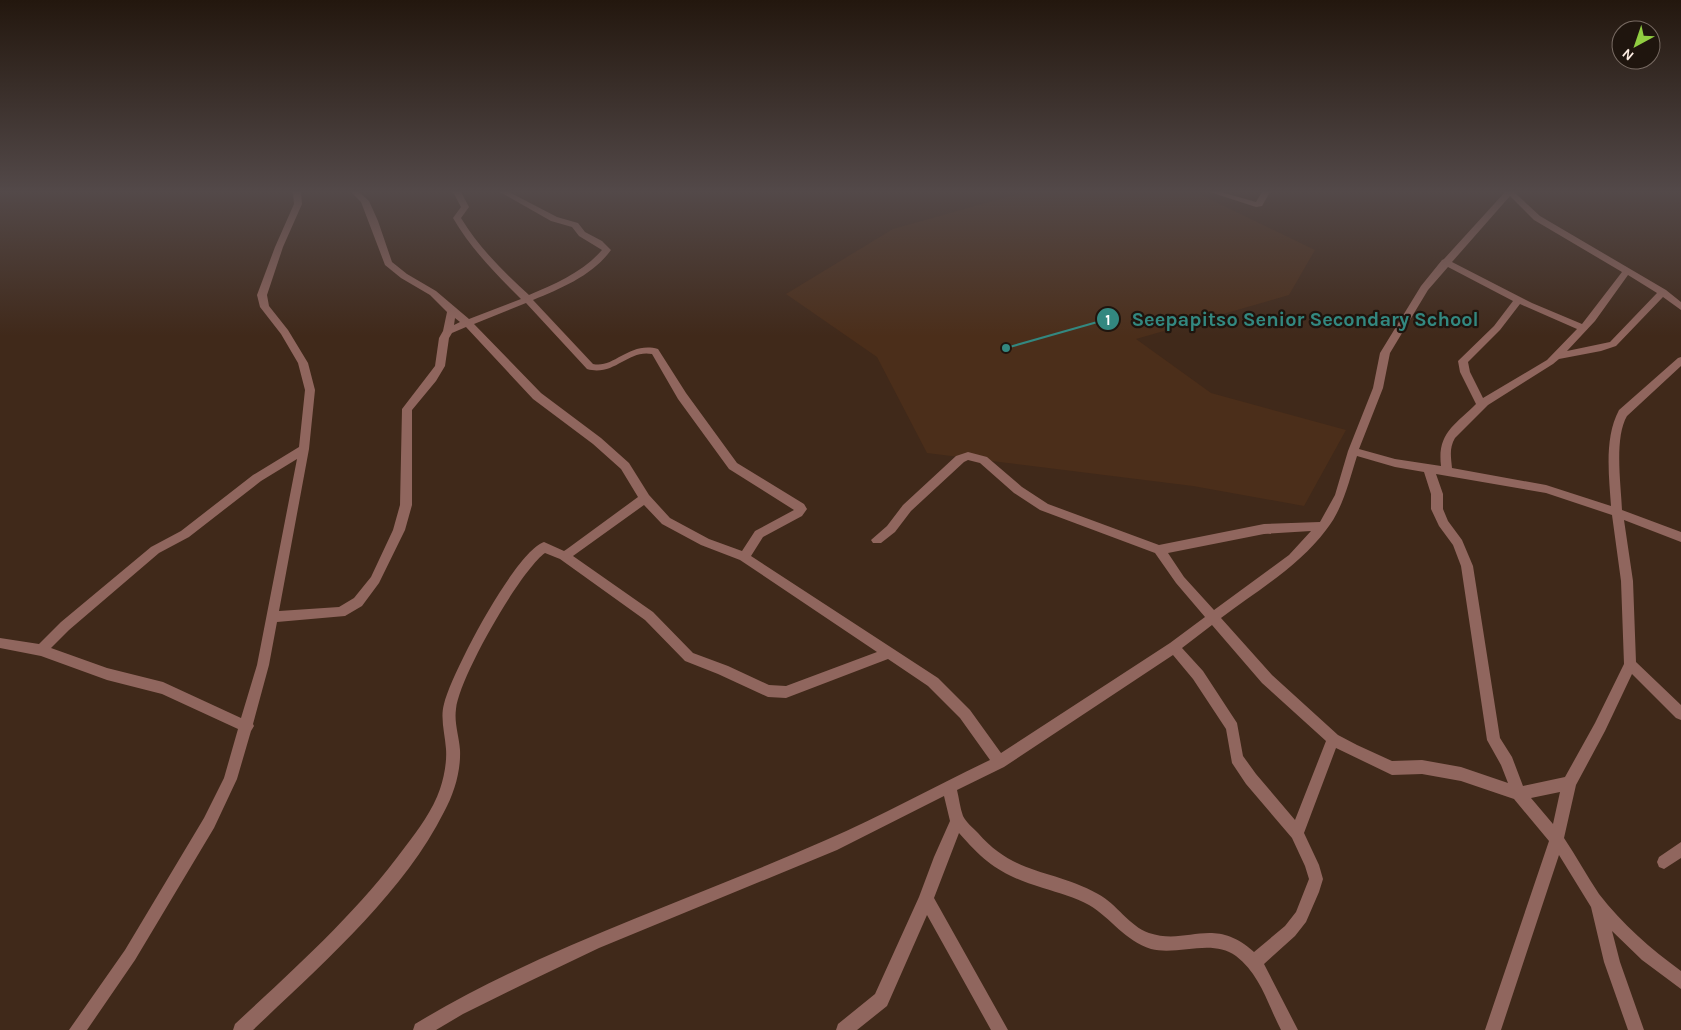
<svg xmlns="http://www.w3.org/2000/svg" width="1681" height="1030" font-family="Karla,sans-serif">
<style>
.built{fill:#4b2e1a}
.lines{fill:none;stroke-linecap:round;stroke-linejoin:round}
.minor{fill:#90665e;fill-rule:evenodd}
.leader{fill:none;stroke:#338880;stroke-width:2}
.callout-dot{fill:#338880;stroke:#1f150e;stroke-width:2}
.mark-label{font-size:15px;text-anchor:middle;font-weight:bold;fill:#fff}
.callout-label{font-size:20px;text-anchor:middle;font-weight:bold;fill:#338880;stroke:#1f150e;stroke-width:4.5;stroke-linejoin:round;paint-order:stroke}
</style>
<rect width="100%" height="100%" fill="#40291a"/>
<path class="built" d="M1025,192H1195L1315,250L1289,295L1136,339L1211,393L1346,430L1304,506L1193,486L927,453L877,357L786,294L893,229Z"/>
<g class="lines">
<path class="minor" d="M293,192H301L302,204L283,247L267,295L269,306L288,330L308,363L315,390L309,449L279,611L339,607L354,598L371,577L393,530L400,505L402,409L435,366L439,338L443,331L447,312L430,295L401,278L385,265L361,202L351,192H359L369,201L378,221L392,262L407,274L436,291L469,319L521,299C496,274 471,249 453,218L461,207L453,192H461L469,207L461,218C479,248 504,272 529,295C555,284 583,272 602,250L579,236L572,227L551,221L500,192H509L557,217L578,223L585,232L602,241L611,250C593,275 562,288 533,300L593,364C614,369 629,341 658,349L686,393L737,463L804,504L807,509L802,516L763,537L751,556L938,678L970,710L1001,753L1170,643L1205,617L1176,583L1155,553L1040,510L1014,493L980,463L968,460L964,462L911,511L895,532L881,543H873L871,540L887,526L903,505L956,456L968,452L987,457L1022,487L1048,504L1159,545L1264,524L1320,522L1335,495L1348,451L1373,388L1380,353L1421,286L1442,260L1444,259L1505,192H1514L1540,216L1666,290L1681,302V310L1663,297L1616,346L1601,351L1559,359L1553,364L1488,405L1455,438C1449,448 1451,457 1452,468L1546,485L1611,506C1609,476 1604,438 1619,410L1678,358L1681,357V366L1627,416C1614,438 1621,485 1622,510L1681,532V542L1624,520L1633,581L1636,662L1681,705V720L1676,718L1632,674L1605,731L1576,785L1564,838C1576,856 1587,876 1599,894C1622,924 1651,949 1681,971V989L1642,960L1612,931L1620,962L1644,1030H1628L1604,962L1591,907L1559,855L1501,1030H1485L1549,841L1514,799L1461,781L1422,774L1392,775L1336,748L1304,833L1319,865L1323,879L1319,892L1306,922L1295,936L1264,964L1298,1030H1281C1268,1005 1260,974 1236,956C1211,938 1179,956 1151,949C1125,941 1111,918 1089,905C1075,897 1059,893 1043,888C1003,876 986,864 959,833L934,898L1008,1030H991L927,915L887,1006L857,1030H836L838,1024L875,994L919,897L934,857L950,821L944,796L837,850L599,948L530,981L463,1014L436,1030H413L415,1024C544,946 689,901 826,840C882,816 935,786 990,760L960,718L928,686L888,659L786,698L768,697L718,674L685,661L645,620L560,559L545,553C520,571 459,678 456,709C454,723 459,736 460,750C461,771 454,794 444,812C403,894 319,967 253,1030H233L235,1024C295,968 356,914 405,847C418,830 433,810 440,789C444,777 447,762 446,749C445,734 440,718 444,704C452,672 515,552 544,542L564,551L567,549L638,497L621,469L593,444L533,399L466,327L452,333L449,338L445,366L436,381L412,410V505L405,530L379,583L362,606L345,616L277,622L269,665L253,724L254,726L251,731L237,779L214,828L135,960L87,1030H69L125,950L204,818L224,778L238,729L162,694L107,680L41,656L0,648V638L39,644L61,622L151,547L181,531L253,475L299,447L305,390L298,363L281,334L260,307L257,295L275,247L294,204ZM1510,196L1534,220L1622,272L1582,324L1532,303L1452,262ZM1448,267L1513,301L1494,326L1458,361L1460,372L1476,404C1455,425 1437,433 1441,466L1395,459L1359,449L1383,388L1390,353L1428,290ZM1628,275L1657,293L1610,342L1567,351L1595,321ZM526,303L587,369C614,377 628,349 652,354L678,399L729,469L794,510L755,531L742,551L709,539L670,518L649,495L629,463L601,438L541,393L474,324ZM1520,304L1577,329L1547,360L1483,398L1470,372L1468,362L1500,330ZM455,318L460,322L454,325ZM1357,456L1395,467L1424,472L1431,494V509L1439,526L1453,545L1461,566L1487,740L1501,765L1508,783L1461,767L1422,760L1392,761L1357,745L1338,735L1272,675L1221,618C1257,591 1299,566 1326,530C1343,509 1349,481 1357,456ZM297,459L257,665L241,718L163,682L107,668L51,648L69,630L159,553L189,537L261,481ZM1436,474L1546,493L1612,515L1621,581L1624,664L1595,723L1565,777L1523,786L1512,757L1500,738L1473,566L1462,540L1448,521L1443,509V494ZM644,505L662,524L701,545L740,560L877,652L786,686L769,685L728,666L693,653L653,612L573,556ZM1311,531L1289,555L1214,610L1184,577L1168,553L1264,534ZM1212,625L1262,683L1326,741L1295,820L1256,774L1243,756L1237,723L1203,671L1182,648ZM1173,655L1193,679L1226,729L1232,763L1246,784L1292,838L1305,866L1309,879L1296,912L1285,926L1254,952C1213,915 1188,946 1149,933C1129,926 1117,904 1098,894C1053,869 1015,876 978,833C973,828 966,822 963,816C960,808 959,798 957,790L1004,767ZM1560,792L1553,824L1531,798Z
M1210,192H1221L1256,202L1262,192H1270L1262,206L1256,207Z
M1681,842V858L1664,869L1659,867L1657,862L1659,857Z"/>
</g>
<linearGradient id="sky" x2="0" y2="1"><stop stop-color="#23170e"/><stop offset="0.57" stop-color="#534949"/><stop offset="1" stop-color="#534949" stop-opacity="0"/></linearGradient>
<rect width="1681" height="336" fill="url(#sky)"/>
<path class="leader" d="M1006 348L1108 319"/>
<g class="callout-dot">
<circle cx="1006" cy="348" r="5"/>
<circle cx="1108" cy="319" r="12"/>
</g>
<g class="mark-label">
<text x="1108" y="325">1</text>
</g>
<g class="callout-label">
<text x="1305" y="326">Seepapitso Senior Secondary School</text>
</g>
<g transform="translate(1636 45) rotate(220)"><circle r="24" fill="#1f150e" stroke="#786b63"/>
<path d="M0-4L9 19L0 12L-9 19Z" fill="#90cd41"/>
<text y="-8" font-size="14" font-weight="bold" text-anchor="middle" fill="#fdede3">N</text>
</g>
</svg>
